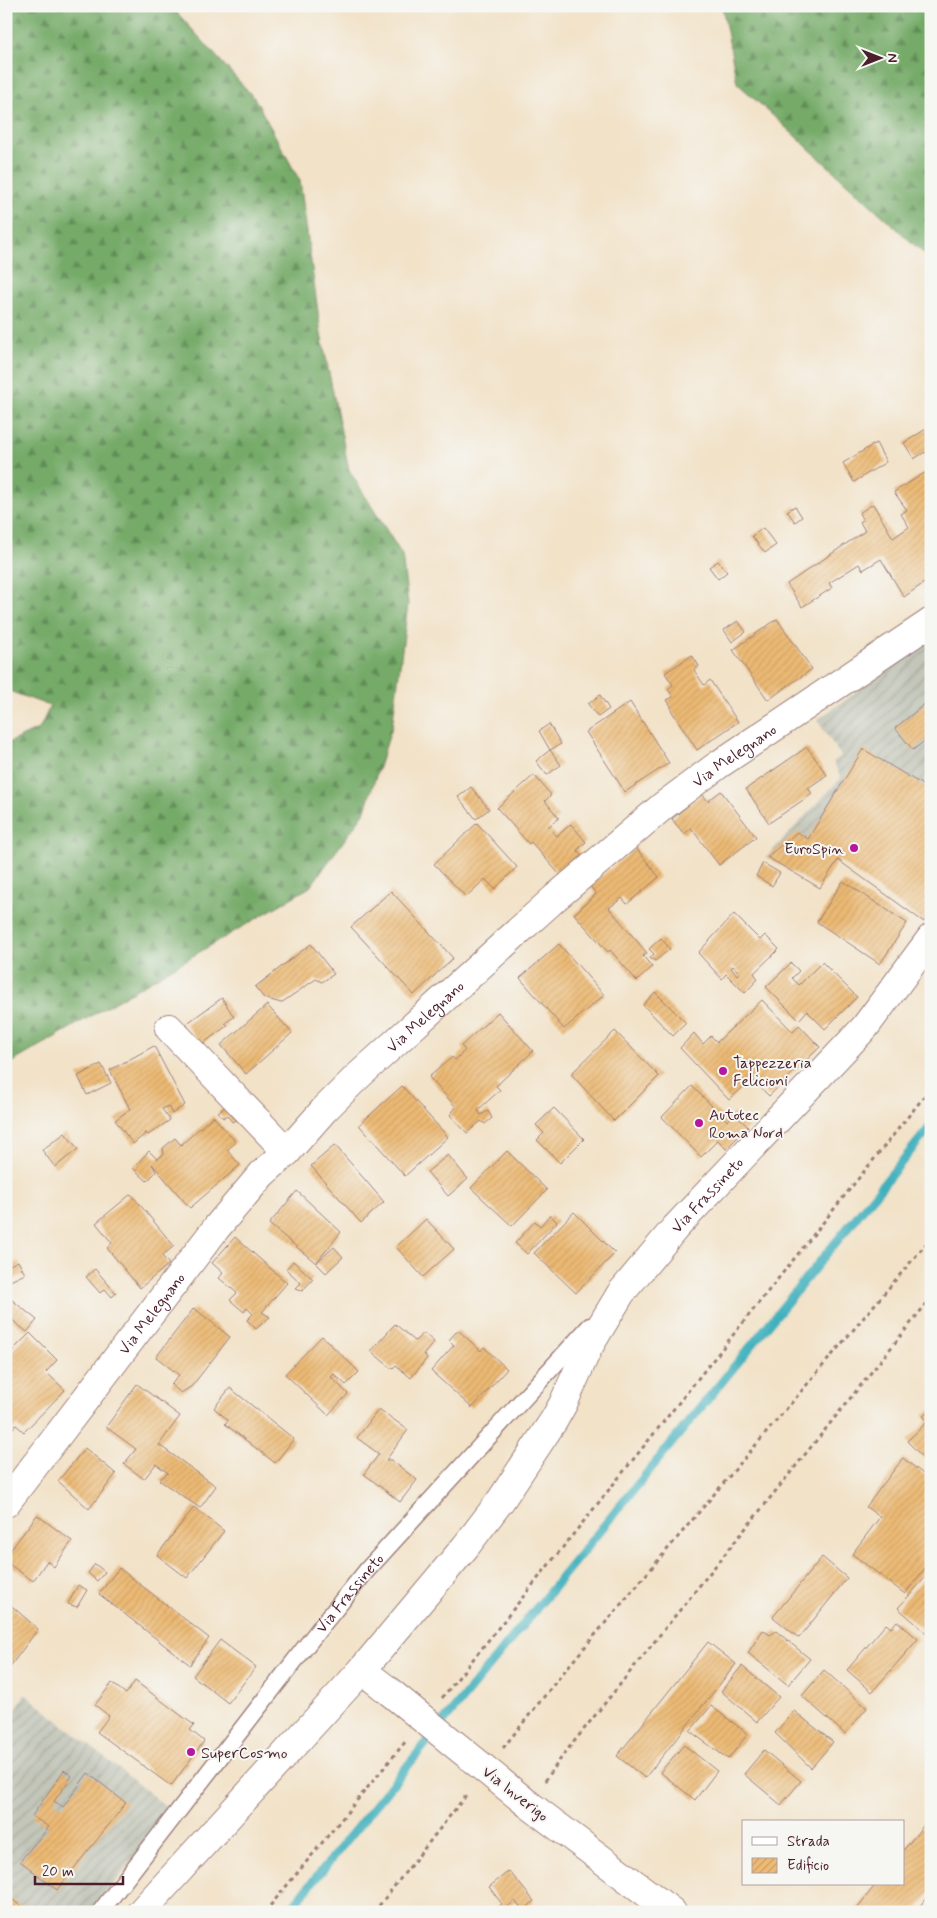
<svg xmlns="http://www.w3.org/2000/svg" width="937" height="1918" font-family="Mynerve,sans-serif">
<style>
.industrial{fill:url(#industrial-furrows)}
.forest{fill:url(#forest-firs);stroke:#5f644a}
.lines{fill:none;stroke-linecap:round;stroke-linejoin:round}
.stream{stroke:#41b0bd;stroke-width:9}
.building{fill:url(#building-hatch);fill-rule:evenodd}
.service-casing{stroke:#9e807a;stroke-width:19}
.minor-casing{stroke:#9e807a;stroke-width:30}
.tertiary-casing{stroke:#9e807a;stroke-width:30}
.path{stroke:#9e807a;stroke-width:3;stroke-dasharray:4 4;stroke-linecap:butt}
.service{stroke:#fff;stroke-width:16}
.minor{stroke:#fff;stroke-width:28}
.tertiary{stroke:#fff;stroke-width:28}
.tertiary-bridge-casing{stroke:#9e807a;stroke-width:30;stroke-linecap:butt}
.tertiary-bridge{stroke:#fff;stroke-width:28}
.poi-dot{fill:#b5179e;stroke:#f6f6f2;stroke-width:2}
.labels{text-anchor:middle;stroke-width:4;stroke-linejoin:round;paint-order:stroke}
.street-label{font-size:16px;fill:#4a1f2b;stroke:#f6f6f2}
.poi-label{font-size:16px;fill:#4a1f2b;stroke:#f6f6f2;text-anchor:start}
</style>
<defs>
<pattern id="industrial-furrows" width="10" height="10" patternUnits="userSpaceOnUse" patternTransform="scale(1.25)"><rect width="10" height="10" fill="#c3c6b9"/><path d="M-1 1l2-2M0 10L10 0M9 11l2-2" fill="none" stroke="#a9aa9f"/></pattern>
<pattern id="forest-firs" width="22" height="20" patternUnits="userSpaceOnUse" patternTransform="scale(1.25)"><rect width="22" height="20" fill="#74aa68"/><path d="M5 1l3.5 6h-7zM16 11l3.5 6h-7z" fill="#618a56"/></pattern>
<pattern id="building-hatch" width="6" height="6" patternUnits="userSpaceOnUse" patternTransform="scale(1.25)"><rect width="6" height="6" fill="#ecba74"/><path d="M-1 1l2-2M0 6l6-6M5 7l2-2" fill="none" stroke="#cc9f65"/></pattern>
</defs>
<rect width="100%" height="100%" fill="#f6f6f2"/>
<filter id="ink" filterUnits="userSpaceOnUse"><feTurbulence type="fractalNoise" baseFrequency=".02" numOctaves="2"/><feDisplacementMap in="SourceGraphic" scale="10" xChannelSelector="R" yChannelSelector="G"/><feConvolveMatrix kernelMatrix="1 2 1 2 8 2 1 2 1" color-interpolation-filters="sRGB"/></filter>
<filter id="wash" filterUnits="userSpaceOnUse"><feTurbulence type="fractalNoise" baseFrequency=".0096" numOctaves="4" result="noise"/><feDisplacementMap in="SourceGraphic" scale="20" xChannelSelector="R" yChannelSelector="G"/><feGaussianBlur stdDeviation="1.12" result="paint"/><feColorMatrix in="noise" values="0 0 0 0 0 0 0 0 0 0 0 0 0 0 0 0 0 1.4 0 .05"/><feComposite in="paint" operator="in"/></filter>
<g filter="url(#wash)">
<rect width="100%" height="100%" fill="#f2e2c8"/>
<path class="industrial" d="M931,638V909L838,860L820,888L766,857L841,778L833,762L841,756L817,720Z
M25,1694L173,1812L90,1912L6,1911V1727Z"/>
<path class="forest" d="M6,6H171L255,99L300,181L321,334L349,470L402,555L408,604L392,727L364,813L310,887L6,1066V744L40,728L50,706L9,691L6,686Z
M722,6H931V260L737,83Z"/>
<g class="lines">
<path class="stream" d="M288,1912L931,1126"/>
</g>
<g id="blocks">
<path class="building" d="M926,429L931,436V461L925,452L914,459L904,443Z
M876,443L886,462L854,482L843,463Z
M931,469V578L904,597L881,559L863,570L859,564L829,583L832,588L802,607L787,584L865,531L860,522L863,520L859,513L873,504L893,538L909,527L901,514L907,510L894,492Z
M795,506L802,517L795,522L787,511Z
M763,528L776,545L765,553L752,536Z
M718,561L727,572L718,579L709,567Z
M777,619L812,669L768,700L733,650Z
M738,621L746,632L732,642L724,630Z
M692,655L699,666L694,670L704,685L710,680L738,722L697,750L671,710V706L667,700L673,697L668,689L673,685L665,673Z
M600,695L609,709L598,717L588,704Z
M931,699V736L913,750L895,728Z
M630,702L669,763L625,792L586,732Z
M549,724L561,744L550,750L561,765L547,775L536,761L550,750L539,731Z
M807,747L827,775L808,788L812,794L769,823L746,789Z
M863,749L931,790V910L924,922L838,860L820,888L767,857L797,832L808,839Z
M534,775L551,795L545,801L559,818L548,827L557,836L571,824L586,842L577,850L582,855L560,875L531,842L529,844L497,808Z
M471,787L489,809L476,819L458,797Z
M721,791L756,837L719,865L691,828L684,834L672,819L702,794L708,801Z
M477,823L517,867L495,889L485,879L466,897L434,864Z
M636,848L659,877L627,904L622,898L609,908L647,953L643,956L652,967L637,981L610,950L608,952L574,914L596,894L590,886Z
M763,863L780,873L772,886L756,876Z
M843,881L907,923L880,964L817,922Z
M391,891L453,958L414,995L351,927Z
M734,914L760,940L765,935L779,949L754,973L758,979L745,993L726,974L722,979L698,953ZM733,966L740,973L737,975L731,968Z
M661,938L670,949L655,961L650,958L654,954L649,949Z
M311,944L334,974L322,982L316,979L281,1003L264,998L255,987Z
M559,944L604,995L564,1029L520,978Z
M822,962L857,997L825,1029L807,1011L799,1020L766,987L791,963L799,971L792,978L799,985Z
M655,992L686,1023L673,1036L643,1005Z
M222,998L234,1017L225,1023L228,1025L201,1045L186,1024Z
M762,1000L793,1032L799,1025L820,1047L769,1096L752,1079L729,1100L680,1048L694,1033L703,1044L711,1036L717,1042Z
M267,1005L292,1033L246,1074L221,1045Z
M498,1012L533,1051L496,1086L500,1090L478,1110L481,1115L488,1111L492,1118L485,1124L481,1121L467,1133L450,1115L456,1107L429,1077L452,1057L455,1060L465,1050L461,1046Z
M615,1031L659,1076L614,1121L571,1074Z
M154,1046L185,1105L172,1114L168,1106L162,1109L170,1120L148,1135L145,1132L144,1135L133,1144L115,1120L130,1109L110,1070Z
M101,1064L111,1083L87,1095L78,1076Z
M402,1086L448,1137L405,1176L359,1125Z
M692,1086L727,1121L734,1113L748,1127L726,1149L718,1140L701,1157L662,1117Z
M226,1106L237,1119L232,1122L227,1115L223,1118L218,1112Z
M554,1108L584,1139L560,1163L537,1140L544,1133L536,1125Z
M213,1116L236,1142L227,1150L240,1165L190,1208L152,1164L156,1172L147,1181L133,1168L149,1151L157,1159L164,1154L163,1148L175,1138L181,1145Z
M65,1133L78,1149L55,1167L42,1150Z
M335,1145L384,1202L361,1223L311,1166Z
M507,1151L547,1190L512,1226L471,1188Z
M448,1155L468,1179L448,1196L427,1172Z
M297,1191L341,1232L316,1263L334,1247L343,1257L326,1273L316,1263L269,1224Z
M131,1194L174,1246L162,1256L169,1264L140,1288L107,1248L112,1243L96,1223Z
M574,1212L615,1253L576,1293L534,1253Z
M550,1215L557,1222L527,1254L515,1243L535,1221L540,1226Z
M426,1219L454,1249L423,1277L396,1247Z
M235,1237L287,1283L262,1312L270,1317L256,1329L247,1320L253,1314L247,1308L244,1312L230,1300L237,1293L219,1278L223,1273L212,1263Z
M18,1261L25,1274L6,1283V1267Z
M293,1261L313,1279L302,1291L295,1289L301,1283L286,1269Z
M95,1269L116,1293L112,1297L105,1289L100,1293L86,1277Z
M6,1295L37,1320L27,1332L6,1315Z
M194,1308L230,1337L192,1386L181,1393L171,1385L179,1375L156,1357Z
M395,1324L415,1341L424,1333L434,1342L424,1354L427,1358L411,1378L396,1365L392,1369L371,1351Z
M458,1330L481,1351L484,1347L507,1369L472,1408L431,1371L454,1345L449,1340Z
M6,1333L11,1338L6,1343Z
M30,1333L57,1360L46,1372L65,1390L24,1432L16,1425L9,1432L6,1428V1357Z
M322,1336L359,1372L346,1385L334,1374L331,1377L348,1394L328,1415L285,1374Z
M137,1384L180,1416L159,1445L216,1486L200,1508L159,1480L168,1473L156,1464L144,1479L124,1464L136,1449L106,1427Z
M230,1388L294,1439L275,1463L225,1424L228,1420L214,1408Z
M379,1409L408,1430L386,1460H391L417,1480L400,1502L364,1474L379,1454L357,1438Z
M931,1410V1466L907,1441L928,1421L923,1416Z
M85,1448L116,1474L89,1509L58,1481Z
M903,1458L931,1480V1560L905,1594L852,1554L880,1517L866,1507Z
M194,1507L224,1531L187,1578L157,1555Z
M37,1515L72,1541L54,1567L47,1561L33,1581L6,1562V1554L7,1555Z
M822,1557L847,1578L799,1638L773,1617Z
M95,1564L105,1572L97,1581L88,1573Z
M119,1568L209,1638L190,1665L99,1594Z
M931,1571V1635L930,1636L898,1608Z
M78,1585L87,1590L77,1607L68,1604Z
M6,1601L38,1629L6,1672Z
M897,1621L918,1639L872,1692L847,1670L886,1624L891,1628Z
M763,1630L770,1635L776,1631L810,1659L788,1685L748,1653Z
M220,1640L256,1667L228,1703L193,1676Z
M708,1642L736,1664L645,1778L617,1756Z
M742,1666L779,1697L757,1722L721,1691Z
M824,1670L867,1708L845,1734L802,1696Z
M135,1681L194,1725L190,1730L204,1741L171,1786L97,1732L109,1716L95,1705L112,1683L126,1694Z
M711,1706L748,1734L728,1759L690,1731Z
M794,1711L833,1742L811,1768L775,1733Z
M684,1745L717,1771L695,1800L660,1772Z
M764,1750L801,1781L781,1805L744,1774Z
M64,1770L72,1776L54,1801L63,1807L88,1773L126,1803L57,1890L20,1861L49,1827L32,1816Z
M931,1816V1892L915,1912H854L876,1884H903V1851Z
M509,1871L534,1901L523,1911L515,1901L506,1908L509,1912H492L502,1904L489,1887Z
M6,1895L29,1912H7Z
M592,1906L597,1912H586Z"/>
</g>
</g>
<g filter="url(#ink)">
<use href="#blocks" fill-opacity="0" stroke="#9e807a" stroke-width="1"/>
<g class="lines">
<g class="service-casing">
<g id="service">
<path id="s1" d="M100,1912L320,1628L367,1570L590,1326"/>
</g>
</g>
<g class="minor-casing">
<g id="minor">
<path d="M169,1028L287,1152"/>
<path id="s2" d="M6,1503L217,1227L262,1174L287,1152L324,1110L355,1079L555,898L663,806L718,765L931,622"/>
<path id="s3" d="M362,1670L466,1546L501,1500L554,1420L563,1404L588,1348L621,1293L675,1228L865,1027L931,938"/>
</g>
</g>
<g class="tertiary-casing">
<path id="tertiary" d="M528,1804L672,1912
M141,1912L362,1670L385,1688"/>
</g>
<path class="path" d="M442,1698L931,1088
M503,1748L562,1674L931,1238
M545,1781L564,1754L931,1298
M265,1912L406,1741
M374,1912L468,1793"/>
<use href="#service" class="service"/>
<use href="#minor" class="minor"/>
<use href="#tertiary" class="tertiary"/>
<g class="tertiary-bridge-casing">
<path id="tertiary-bridge" d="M385,1688L528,1804"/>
</g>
<use href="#tertiary-bridge" class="tertiary-bridge"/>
</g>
</g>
<g class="poi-dot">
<circle cx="854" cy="848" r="5"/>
<circle cx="723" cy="1071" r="5"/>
<circle cx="699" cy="1123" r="5"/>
<circle cx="191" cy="1752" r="5"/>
</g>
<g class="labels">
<g class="street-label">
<text dy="6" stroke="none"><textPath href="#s2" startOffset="1049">Via Melegnano</textPath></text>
<text dy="6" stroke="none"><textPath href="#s2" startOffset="644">Via Melegnano</textPath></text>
<text dy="6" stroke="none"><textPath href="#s3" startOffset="590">Via Frassineto</textPath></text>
<text dy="6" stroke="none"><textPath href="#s2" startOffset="239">Via Melegnano</textPath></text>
<text dy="6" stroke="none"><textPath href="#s1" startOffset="405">Via Frassineto</textPath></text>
<text transform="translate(516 1793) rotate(38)" y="6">Via Inverigo</text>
</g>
<g class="poi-label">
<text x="844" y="854" text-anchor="end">EuroSpin</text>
<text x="733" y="1068">Tappezzeria<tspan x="733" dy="18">Felicioni</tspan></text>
<text x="709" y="1120">Autotec<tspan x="709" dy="18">Roma Nord</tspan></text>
<text x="201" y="1758">SuperCosmo</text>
</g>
</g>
<rect width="937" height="1918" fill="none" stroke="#f6f6f2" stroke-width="25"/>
<rect x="742" y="1820" width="162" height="65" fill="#f6f6f2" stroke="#b1a0a2"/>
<rect x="752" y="1837" width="25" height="8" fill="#ffffff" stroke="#b1a0a2"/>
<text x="787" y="1846" font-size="15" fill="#4a1f2b">Strada</text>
<rect x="752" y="1858" width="25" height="15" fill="url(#building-hatch)" stroke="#b1a0a2"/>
<text x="787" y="1870" font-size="15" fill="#4a1f2b">Edificio</text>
<g transform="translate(880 58) rotate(90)" stroke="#f6f6f2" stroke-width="4" paint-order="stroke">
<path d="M0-4L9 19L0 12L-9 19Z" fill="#4a1f2b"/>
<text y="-8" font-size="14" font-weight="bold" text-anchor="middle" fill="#4a1f2b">N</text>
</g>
<path d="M35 1876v8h88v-8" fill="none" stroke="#4a1f2b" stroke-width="2.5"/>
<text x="42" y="1876" font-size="15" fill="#4a1f2b" stroke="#f6f6f2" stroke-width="4" paint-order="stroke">20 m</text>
</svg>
